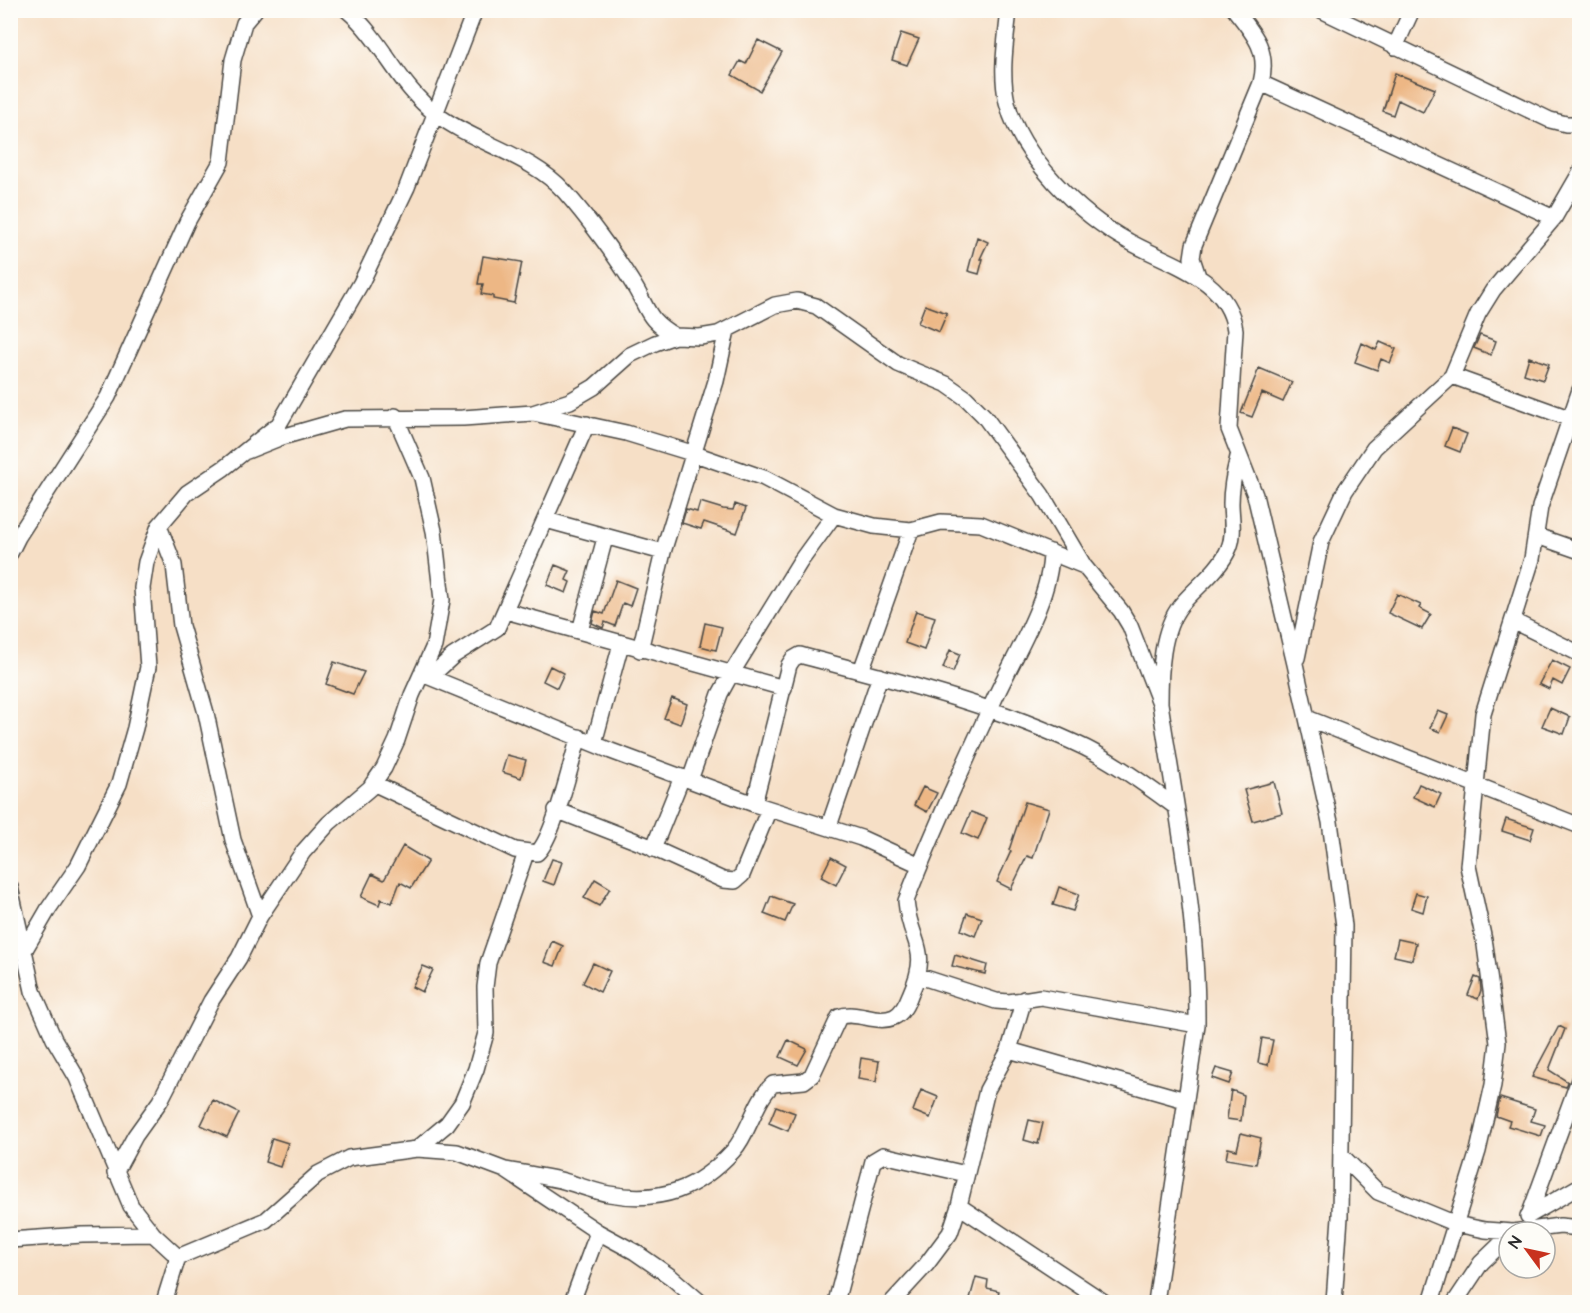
<svg xmlns="http://www.w3.org/2000/svg" width="1590" height="1313" font-family="'Architects Daughter',sans-serif">
<style>
.building{fill:#edb785}
.lines{fill:none;stroke-linecap:round;stroke-linejoin:round}
.minor-casing{stroke:#494642;stroke-width:18}
.minor{stroke:#fff;stroke-width:15}
</style>
<rect width="100%" height="100%" fill="#fdfcf7"/>
<filter id="ink" filterUnits="userSpaceOnUse"><feTurbulence type="fractalNoise" baseFrequency=".0167" numOctaves="2"/><feDisplacementMap in="SourceGraphic" scale="12" xChannelSelector="R" yChannelSelector="G"/><feConvolveMatrix kernelMatrix="1 2 1 2 8 2 1 2 1" color-interpolation-filters="sRGB"/></filter>
<filter id="wash" filterUnits="userSpaceOnUse"><feTurbulence type="fractalNoise" baseFrequency=".008" numOctaves="4" result="noise"/><feDisplacementMap in="SourceGraphic" scale="24" xChannelSelector="R" yChannelSelector="G"/><feGaussianBlur stdDeviation="1.35" result="paint"/><feColorMatrix in="noise" values="0 0 0 0 0 0 0 0 0 0 0 0 0 0 0 0 0 1.4 0 .05"/><feComposite in="paint" operator="in"/></filter>
<g filter="url(#wash)">
<rect width="100%" height="100%" fill="#f6dfc6"/>
<g id="blocks">
<path class="building" d="M901,33L919,39L907,65L892,60Z
M758,40L782,52L760,91L732,75L740,61L746,64Z
M1395,73L1435,89L1423,112L1398,100L1393,115L1383,111Z
M977,237L988,242L980,259H983L979,274L968,271Z
M483,256L522,262L514,303L493,299V296L481,294L483,284H478Z
M925,305L947,313L939,332L918,323Z
M1480,335L1496,341L1491,355L1474,348Z
M1380,342L1396,349L1390,363L1381,359L1377,370L1355,362L1362,343L1376,350Z
M1529,357L1549,364L1543,380L1524,374Z
M1259,368L1292,382L1283,402L1262,393L1252,417L1241,413Z
M1452,428L1467,434L1460,452L1445,446Z
M700,502L723,509L733,510L735,504L746,508L737,533L704,522L701,529L682,523L686,509L697,512Z
M555,565L570,571L566,580L570,582L566,593L547,585Z
M616,580L636,588L630,606L623,603L615,626L605,622L603,628L592,623L595,611L604,614Z
M1397,594L1421,605L1419,608L1431,614L1422,629L1388,613Z
M916,611L935,617L924,650L905,643Z
M705,623L722,627L716,650L700,646Z
M950,650L960,654L953,672L943,668Z
M1552,660L1570,669L1562,685L1553,680L1549,689L1539,684Z
M334,662L364,672L353,694L326,684Z
M550,666L564,673L557,688L543,681Z
M672,698L687,704L680,724L664,718Z
M1550,708L1570,717L1564,734L1542,726Z
M1438,711L1448,715L1440,732L1430,728Z
M507,755L526,760L521,778L502,772Z
M1274,782L1282,813L1253,821L1244,790Z
M1419,784L1441,794L1435,807L1413,797Z
M923,787L937,793L927,812L914,805Z
M1025,802L1049,809L1033,858L1027,856L1011,889L997,882L1011,851L1009,850Z
M971,812L987,818L978,840L962,833Z
M1506,819L1534,828L1530,840L1502,831Z
M403,846L428,861L411,888L400,882L392,903L381,899L379,905L361,897L372,874L384,880Z
M831,857L846,865L836,885L821,877Z
M552,859L562,862L554,885L543,881Z
M595,879L610,888L599,906L584,898Z
M1059,887L1079,894L1073,911L1053,905Z
M1416,893L1427,896L1423,912L1411,908Z
M771,896L793,904L785,922L764,914Z
M967,913L982,918L975,936L961,930Z
M1398,939L1416,943L1412,960L1394,956Z
M552,941L563,946L555,966L544,962Z
M955,955L987,965L985,974L952,966Z
M593,963L610,971L600,992L583,983Z
M423,966L433,970L422,992L412,987Z
M1475,977L1480,979L1481,990L1478,999L1468,995Z
M1559,1026L1565,1029L1549,1070L1568,1082L1566,1087L1532,1077Z
M1262,1038L1273,1040L1268,1065L1258,1063Z
M788,1040L807,1049L798,1065L780,1057Z
M861,1058L879,1061L876,1082L858,1079Z
M1216,1068L1233,1073L1229,1084L1212,1078Z
M921,1090L938,1097L930,1118L913,1111Z
M1231,1090L1244,1095L1241,1121L1227,1119Z
M1500,1098L1535,1109L1531,1121L1545,1125L1541,1136L1508,1126L1510,1121L1496,1116Z
M213,1100L239,1113L227,1137L201,1125Z
M776,1106L795,1113L788,1131L769,1123Z
M1029,1120L1043,1123L1038,1144L1024,1140Z
M1241,1133L1261,1138L1256,1164L1226,1159L1228,1148L1237,1150Z
M272,1138L288,1143L280,1167L265,1162Z
M976,1277L988,1280L987,1288L999,1291L996,1302H969Z"/>
</g>
</g>
<g filter="url(#ink)">
<use href="#blocks" fill-opacity="0" stroke="#494642" stroke-width="1.5"/>
<g class="lines">
<g class="minor-casing">
<path id="minor" d="M347,10C382,39 399,87 436,114C474,143 532,155 565,192C587,217 616,256 633,284C650,311 645,318 675,336
M1009,10C1006,40 1000,72 1007,102C1020,156 1080,215 1128,241C1168,264 1228,277 1235,330L1229,429L1255,495L1295,664L1330,822L1344,926L1340,1217L1334,1302
M1321,10L1550,120L1566,124H1580
M1395,47L1412,10
M1261,83L1554,218
M1198,276L1192,258L1194,245L1261,83C1269,51 1255,35 1235,10
M1452,376L1580,422
M533,413L626,433L695,454L764,478L834,515L874,526L911,530L941,522L981,524L1084,566
M247,451L282,437L345,419L463,418L533,413L570,401L594,387L630,355L655,343L675,336L700,337L718,334L775,305L797,301L816,306L898,364L946,384L966,398L984,416L1042,495L1084,566L1121,611L1130,626L1160,703
M546,520L663,552
M159,526L174,565L181,626L206,713L233,840L260,916
M1537,536L1580,551
M10,553L18,537L108,397L187,222L221,162L233,60L244,23L255,10
M506,611L784,688
M1513,621L1580,654
M580,631L605,538
M640,650L663,552L716,381L727,330
M1297,658L1321,542L1345,491L1374,448L1452,376L1478,314L1493,290L1554,218L1580,173
M861,671L911,530
M422,674L611,751L754,804L861,838L920,865
M430,677L453,656L497,628L587,424
M1307,718L1580,826
M594,743L621,644
M690,780L720,694L731,674L800,562L834,515
M373,783L515,850L537,853C554,838 571,762 579,737
M754,804L789,665L793,659L800,655C893,680 988,703 1075,743C1111,759 1144,784 1176,807
M556,810L646,845L723,880L735,881L742,875L769,809
M829,826L880,676
M653,849L682,777
M10,887L33,991L54,1039L77,1078L131,1206L153,1234L178,1257
M24,951L49,908L78,866L119,784L135,728L148,667L142,588L146,562L159,526L187,493L224,468L279,424L361,283L407,187L475,10
M919,976L996,1001L1009,1002L1041,997L1197,1025
M1009,1050L1185,1100
M417,1149L447,1124L462,1103L476,1069L486,1033L485,987L488,963L526,853
M1342,1156L1378,1192L1456,1224L1485,1230L1513,1232L1560,1226L1580,1228
M505,1170C523,1173 542,1176 560,1180C576,1184 592,1191 609,1194C661,1203 697,1190 733,1151C750,1132 754,1102 773,1084L804,1081L812,1075L839,1017C857,1010 876,1025 894,1017C903,1013 907,1003 910,995C932,947 910,945 906,901C932,833 963,766 994,700C1014,656 1051,599 1051,552
M115,1173L135,1136L160,1101L211,1001L239,958L260,916L303,852L329,823L370,788L384,768L397,740L412,695L434,646L442,600L434,531L422,478L395,416
M959,1206L1104,1302
M1530,1213L1580,1077
M1528,1216L1580,1186
M10,1240L82,1235L153,1234
M164,1302L178,1257L266,1220L318,1174L349,1158L417,1149L457,1152L505,1170L598,1232L635,1252L671,1277L700,1302
M572,1302L598,1232
M836,1302L873,1161L883,1155L966,1174
M892,1302L926,1265L950,1233L959,1206L987,1090L1009,1050L1024,999
M1156,1302L1197,1025C1198,917 1176,809 1160,703C1160,672 1161,630 1181,605C1196,587 1220,570 1229,548C1235,534 1231,517 1231,503C1231,486 1234,473 1238,457
M1431,1302L1478,1151L1493,1085L1498,1043L1485,945L1468,866L1483,714L1532,559L1540,507L1580,390
M1455,1302L1481,1263L1509,1236"/>
</g>
<use href="#minor" class="minor"/>
</g>
</g>
<rect width="1590" height="1313" fill="none" stroke="#fdfcf7" stroke-width="36"/>
<g transform="translate(1527 1250) rotate(303)"><circle r="28" fill="#fdfcf7" stroke="#a9a8a5" stroke-width="1.5"/>
<path d="M0-4.5L10 22L0 15L-10 22Z" fill="#c8321e"/>
<text y="-9" font-size="16" font-weight="bold" text-anchor="middle" fill="#2b2b2b">N</text>
</g>
</svg>
